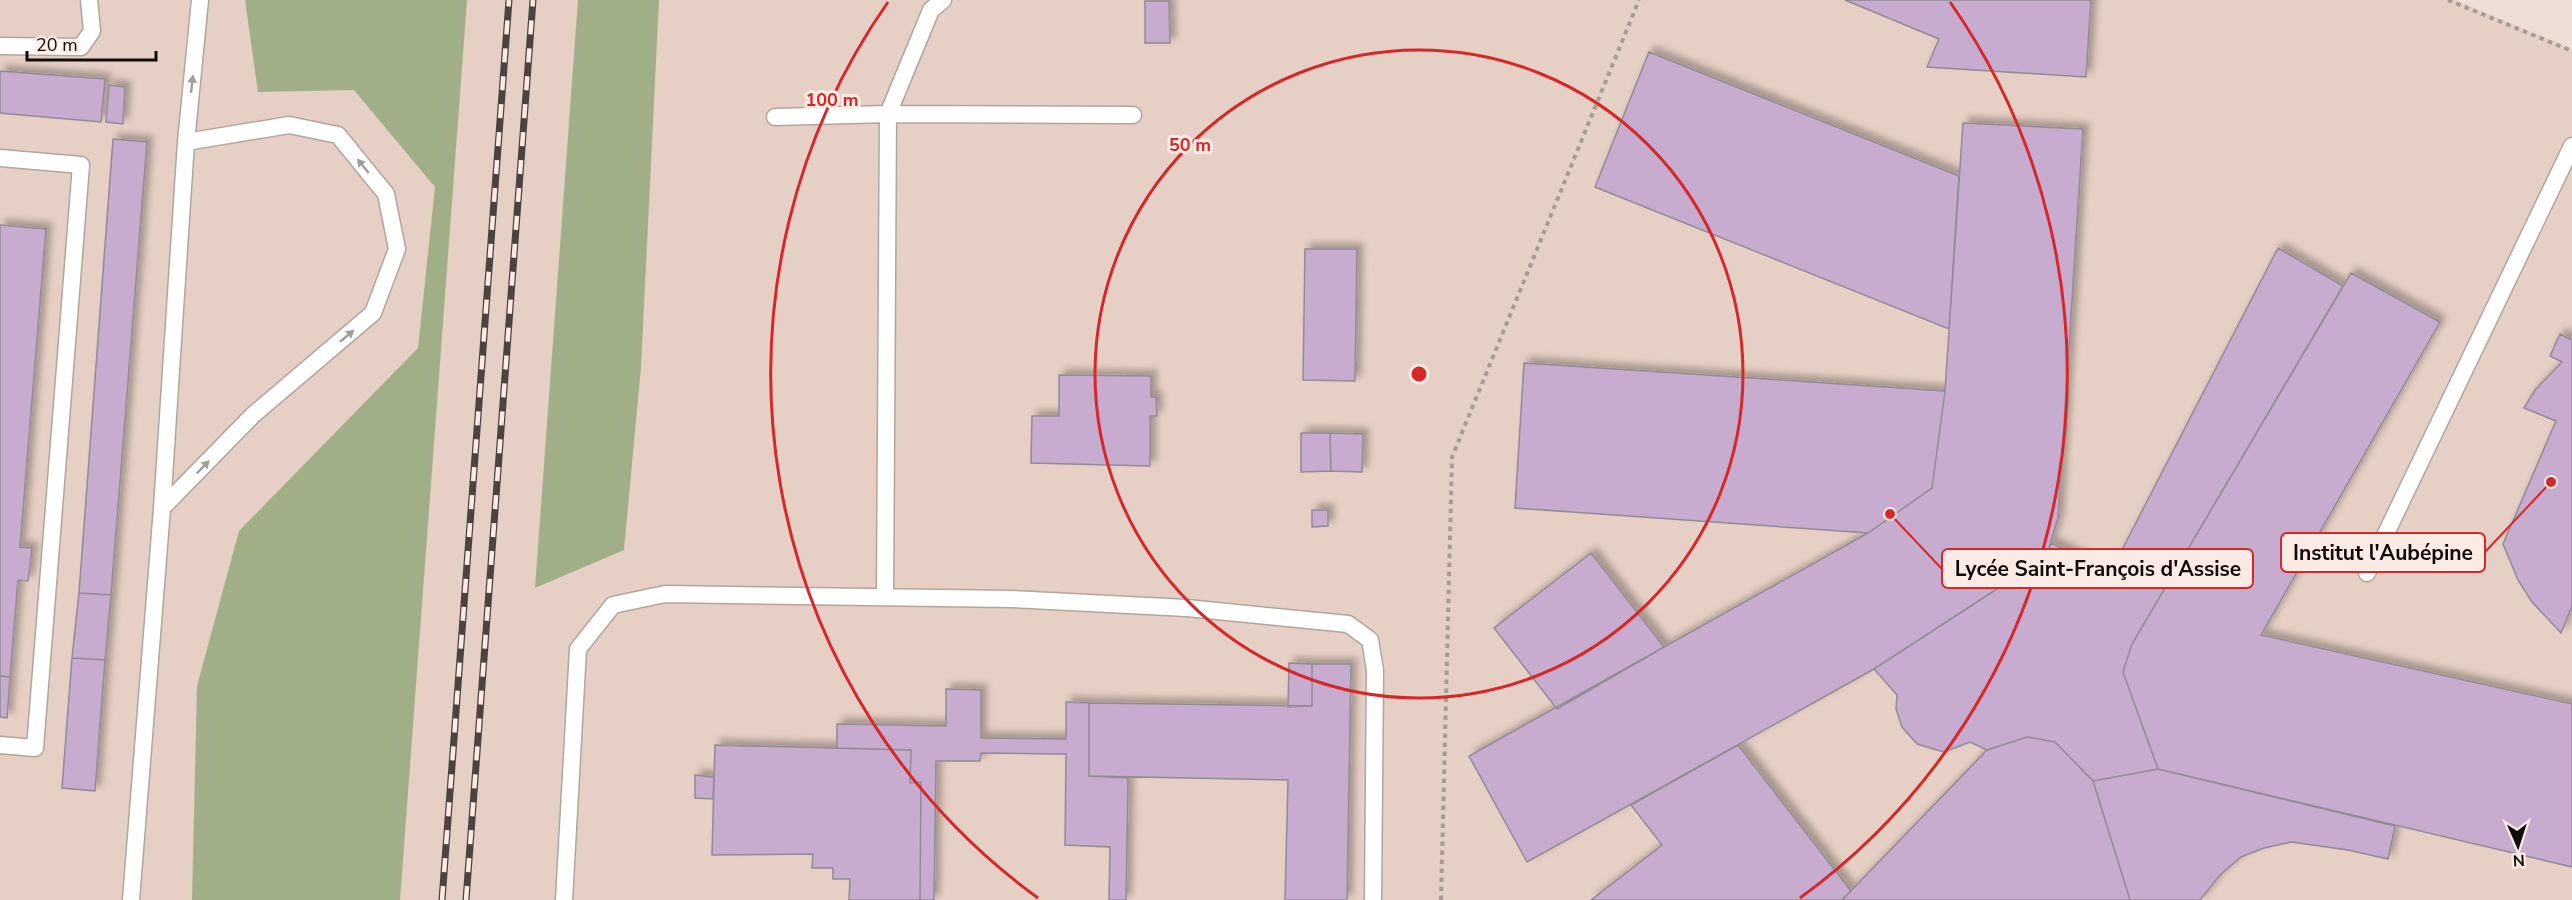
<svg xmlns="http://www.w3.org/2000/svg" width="2572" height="900" font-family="'Nunito Sans',sans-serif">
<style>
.built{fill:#e6cfc4}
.forest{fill:#a1af87}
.building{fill:#c7accf;stroke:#928a95;stroke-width:1.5;filter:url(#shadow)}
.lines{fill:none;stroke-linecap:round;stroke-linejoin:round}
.lane-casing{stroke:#b3a59e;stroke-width:19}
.path{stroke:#a79b95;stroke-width:4;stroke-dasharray:4.5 4.5;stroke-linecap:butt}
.lane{stroke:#fff;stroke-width:16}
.rail-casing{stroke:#4b433f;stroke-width:7}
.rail{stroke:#fbebe4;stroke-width:4.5;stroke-dasharray:14;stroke-linecap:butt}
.oneway{fill:#a09e9d}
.ring{fill:none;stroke:#d62828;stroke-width:3}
.centre{fill:#d62828;stroke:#fbebe4;stroke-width:3}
.ring-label{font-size:18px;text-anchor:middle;font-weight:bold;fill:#d62828;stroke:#fbebe4;stroke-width:6;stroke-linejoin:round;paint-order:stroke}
.leader{fill:none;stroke:#d62828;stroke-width:2}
.callout-dot{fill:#d62828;stroke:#fbebe4;stroke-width:2}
.callout{fill:#fbebe4;stroke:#d62828;stroke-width:2}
.callout-label{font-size:21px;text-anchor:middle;font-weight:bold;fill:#110c0a}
</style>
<defs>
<filter id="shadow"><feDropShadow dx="5.5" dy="-5.5" stdDeviation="3" flood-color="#0004"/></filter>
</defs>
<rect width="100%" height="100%" fill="#edded6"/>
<path class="built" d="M0,0H2455L2572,49V900H0Z"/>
<path class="forest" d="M245,0H467L400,900H192L197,686L239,531L418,348L435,187L354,90L258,92Z
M578,0H659L641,367L624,550L535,588Z"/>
<path class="building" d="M1845,0H2091L2086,77L1927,67L1939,39Z
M1145,1H1169L1170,43H1145Z
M1649,52L1959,176L1949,329L1595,187Z
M0,71L105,79L101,122L0,113Z
M109,85L125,87L123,124L106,122Z
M1963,123L2083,129L2058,518L2045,561L2003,585L1874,669L1527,862L1469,756L1868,533L1932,488L1945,391Z
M113,139L147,142L111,595L79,593Z
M0,225L46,229L20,547L32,548L28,581L18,580L10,677L0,676Z
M2278,248L2343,286L2132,644L2123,672L2158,769L2093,781L2055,742L2027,737L1987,750L1970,742L1944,752L1917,744L1902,727L1896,709L1897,695L1874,669L2003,585L2045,561L2051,543L2111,571Z
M1305,249H1357L1355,381L1303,380Z
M2351,273L2440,322L2261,635L2572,704V867L2158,769L2123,672L2132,644Z
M2560,334L2572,340V606L2561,633L2532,602L2518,580L2503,544L2556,421L2524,408L2535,390L2562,362L2550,356Z
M1524,363L1945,391L1932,488L1868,533L1515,508Z
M1059,375L1151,376V397H1156L1157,416H1150V466L1031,463L1032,416H1059Z
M1301,433H1330L1331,471L1301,472Z
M1330,433L1363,434L1362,472L1331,471Z
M1312,510H1328V526L1312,527Z
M1591,553L1664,647L1557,709L1494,628Z
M79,593L111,595L105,660L72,658Z
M72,658L105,660L95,791L62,788Z
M1289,663L1312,664V706L1288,707Z
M1312,664H1351L1347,900H1285L1288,780L1089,776V703L1312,706Z
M0,676L10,677L7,718L0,717Z
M946,689L981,690V738L1066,739V702L1089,703V776L1128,778L1126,900H1109L1110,847L1065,845L1066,754L981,753L980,761H936L934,900H920L921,782L910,783L911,750L837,748V724L946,726Z
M2027,737L2055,742L2093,781L2130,900H1842L1987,750Z
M715,745L911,750L910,783L921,782L920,900H849L850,879H833V868H812L813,854L712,855Z
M1738,745L1851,891L1842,900H1591L1662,845L1631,805Z
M2158,769L2395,826L2388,859L2348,850L2291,842L2264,848L2241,857L2220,875L2200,900H2130L2093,781Z
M695,775L714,777L713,799L695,798Z"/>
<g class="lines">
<g class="lane-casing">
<path id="lane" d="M0,46L81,47L92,31L89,0
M775,117L888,114L1133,115
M0,158L81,165L35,748L0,745
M162,508L253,415L373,313L397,249L386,194L338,135L289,125L186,142
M2367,573L2572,146
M885,596L888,114L931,10L943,0
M131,900L162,508L186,142L200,0
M564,900L578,649L613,605L665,594L1011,599L1187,608L1348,624L1370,640L1375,670L1373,900"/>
</g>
<path class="path" d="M2448,0L2572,51
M1441,900L1452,457L1639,0"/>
<use href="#lane" class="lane"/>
<g class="rail-casing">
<path id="rail" d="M442,900L509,0
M466,900L533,0"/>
</g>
<use href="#rail" class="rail"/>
</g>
<defs><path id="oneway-solid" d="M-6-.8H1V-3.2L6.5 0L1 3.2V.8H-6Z" transform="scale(1.5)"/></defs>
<g class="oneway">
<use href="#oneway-solid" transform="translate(192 84) rotate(-84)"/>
<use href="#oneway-solid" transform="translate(363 166) rotate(-129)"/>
<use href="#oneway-solid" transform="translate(347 336) rotate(-40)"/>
<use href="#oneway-solid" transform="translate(203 467) rotate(-46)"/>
</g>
<g class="ring">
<circle cx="1419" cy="374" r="324"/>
<path d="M1038 898A648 648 0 0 1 888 2M1950 2A648 648 0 0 1 1800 898"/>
</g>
<circle cx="1419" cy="374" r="9" class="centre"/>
<g class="ring-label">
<text x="832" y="106">100 m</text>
<text x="1190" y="151">50 m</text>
</g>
<path class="leader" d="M2551 482L2485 552M1890 514L1942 569"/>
<g class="callout-dot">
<circle cx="2551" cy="482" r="6"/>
<circle cx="1890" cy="514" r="6"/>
</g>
<g class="callout">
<rect x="2281" y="533" width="204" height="39" rx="6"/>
<rect x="1942" y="549" width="311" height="39" rx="6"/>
</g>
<g class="callout-label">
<text x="2383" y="560">Institut l'Aubépine</text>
<text x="2098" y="576">Lycée Saint-François d'Assise</text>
</g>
<g transform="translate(2518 846) rotate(177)" stroke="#fbebe4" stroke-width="4.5" paint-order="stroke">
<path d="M0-4.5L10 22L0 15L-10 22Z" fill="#110c0a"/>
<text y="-9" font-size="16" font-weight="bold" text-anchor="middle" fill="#110c0a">N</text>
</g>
<path d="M27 51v9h129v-9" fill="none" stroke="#110c0a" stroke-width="3"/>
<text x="36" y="51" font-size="18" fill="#110c0a" stroke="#fbebe4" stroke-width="4.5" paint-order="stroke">20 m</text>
</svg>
